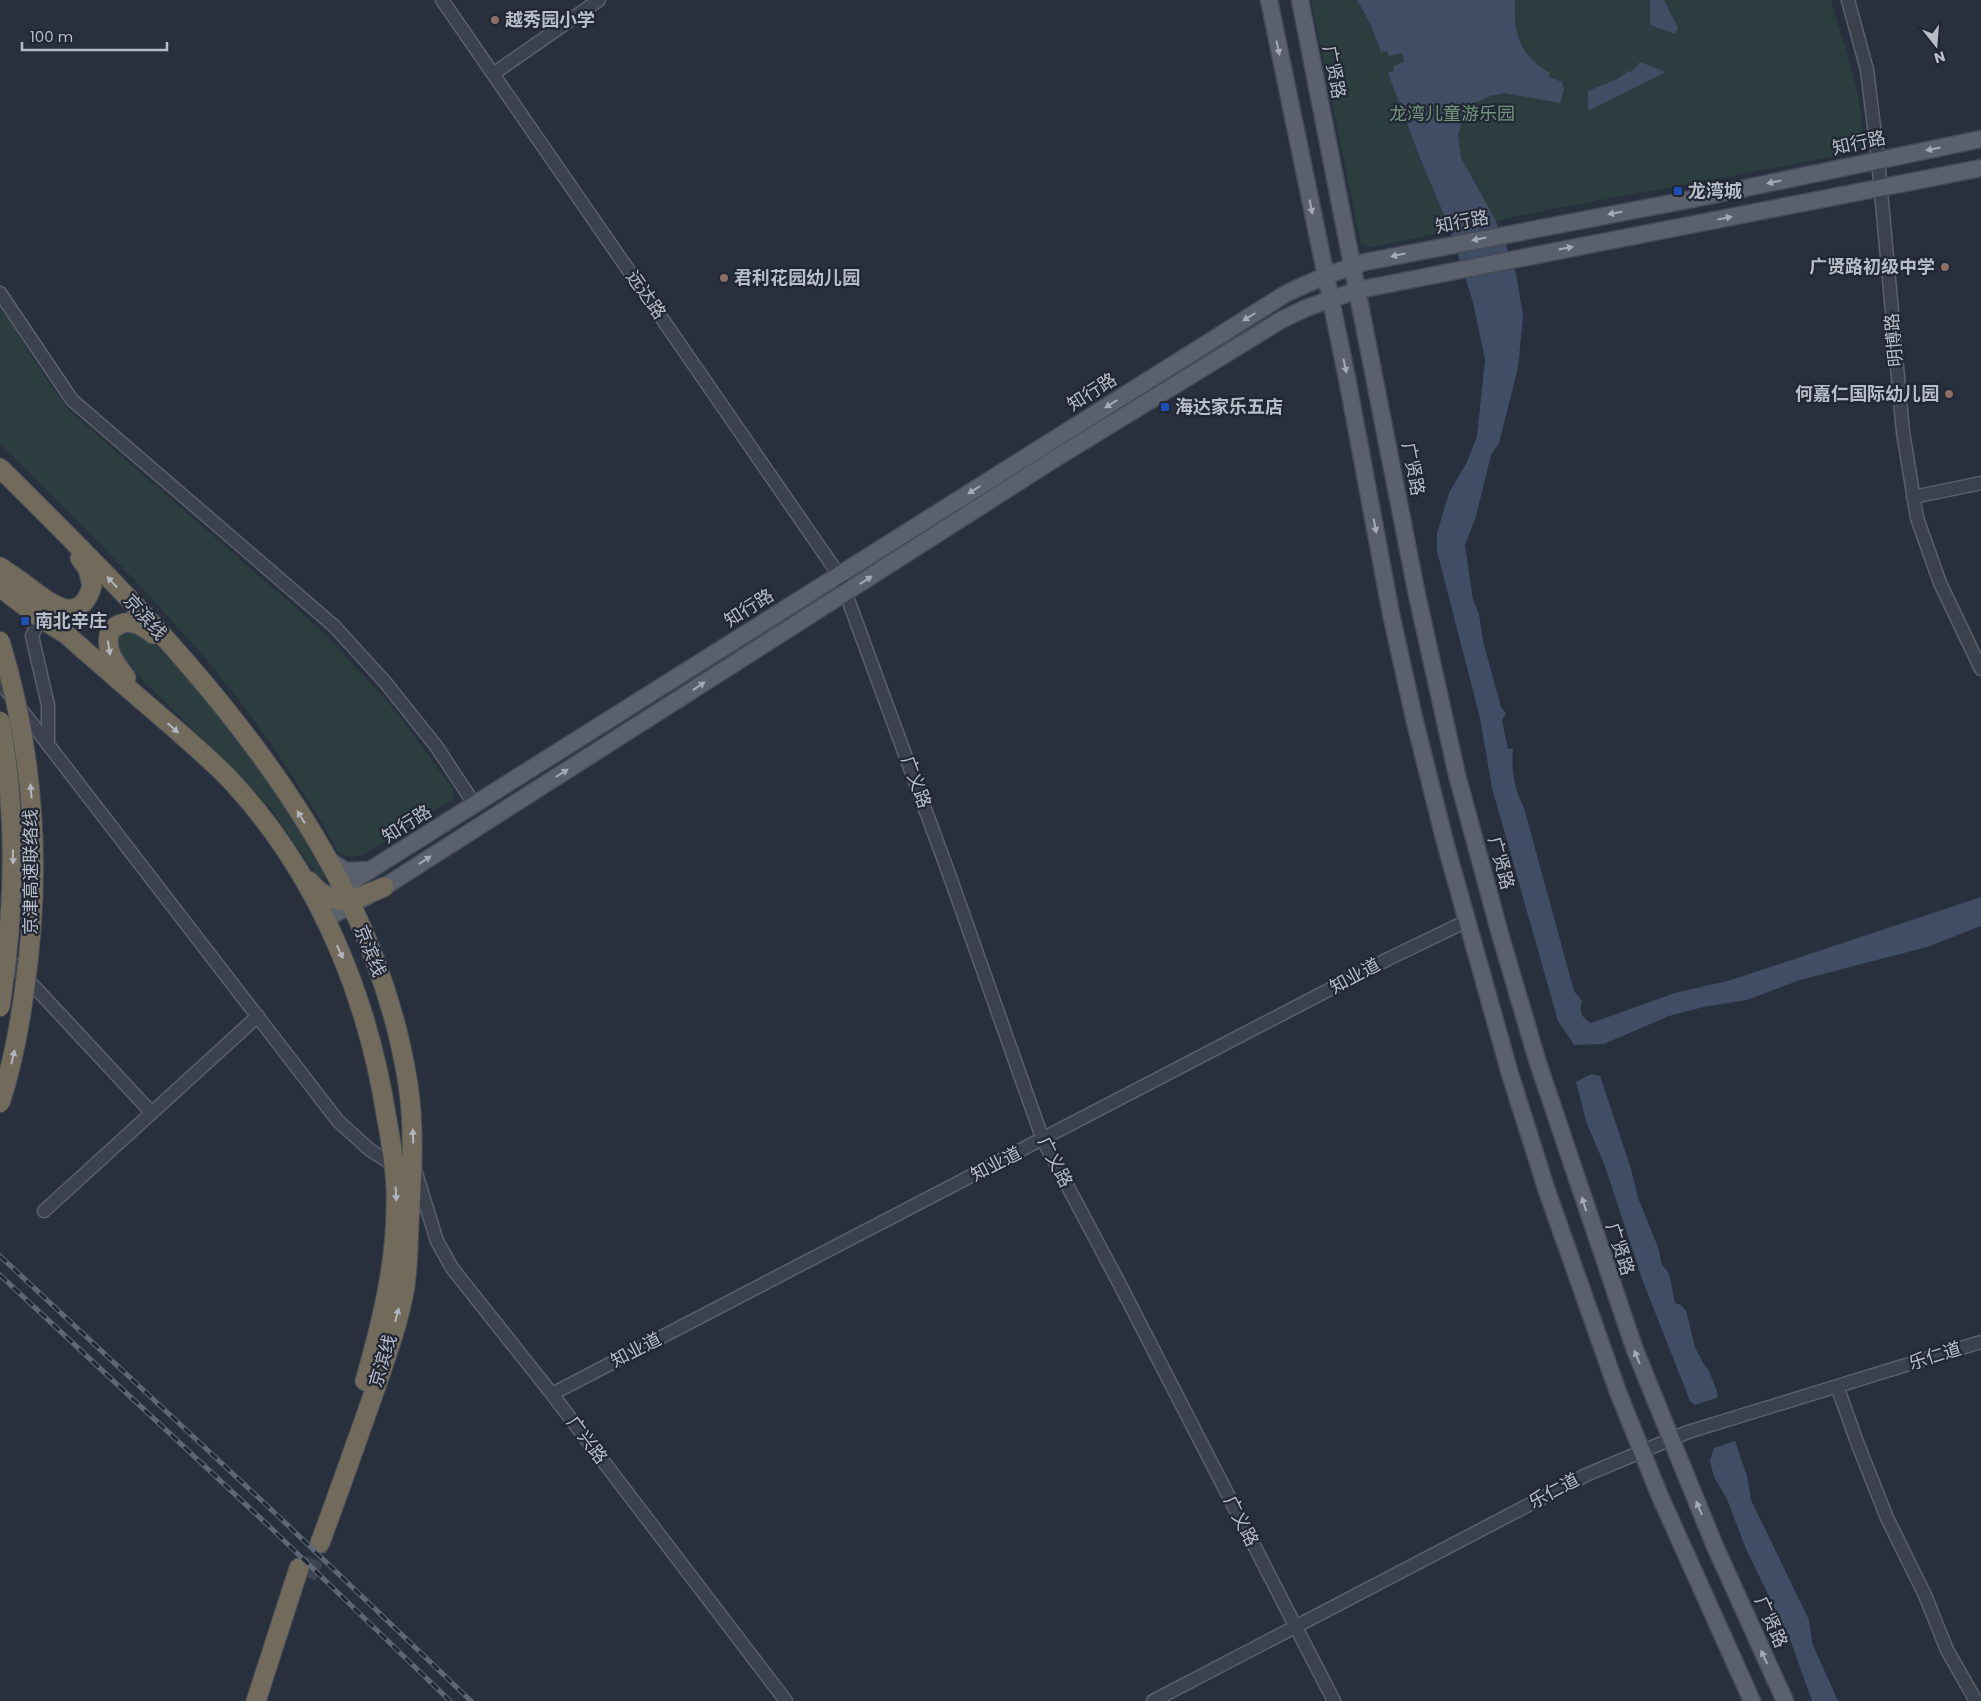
<svg xmlns="http://www.w3.org/2000/svg" width="1981" height="1701" font-family="Poppins,'Noto Sans SC',sans-serif">
<style>
.green{fill:#2b3d3f}
.water{fill:#404d64}
.lines{fill:none;stroke-linecap:round;stroke-linejoin:round}
.highway-tunnel{stroke:#3e4552;stroke-width:19;stroke-dasharray:19 9;stroke-linecap:butt}
.minor-casing{stroke:#5a606b;stroke-width:15}
.major-casing{stroke:#454b57;stroke-width:19}
.highway-casing{stroke:#474d58;stroke-width:21}
.minor{stroke:#3c424d;stroke-width:12}
.major{stroke:#5a616d;stroke-width:16}
.highway{stroke:#726a5a;stroke-width:19}
.rail-casing{stroke:#5f6674;stroke-width:5}
.rail{stroke:#212733;stroke-width:3;stroke-dasharray:9;stroke-linecap:butt}
.highway-bridge-casing{stroke:#474d58;stroke-width:21;stroke-linecap:butt}
.highway-bridge{stroke:#726a5a;stroke-width:19}
.oneway{fill:#a5abb6}
.oneway2{fill:#b1b5bd}
.education-dot{fill:#8d6e63;stroke:#212733;stroke-width:2}
.transit-dot{fill:#1a4fb4;stroke:#212733;stroke-width:2}
.labels{text-anchor:middle;stroke-width:4.5;stroke-linejoin:round;paint-order:stroke}
.poi-label{font-size:18px;font-weight:bold;fill:#b8bdc8;stroke:#212733;text-anchor:start}
.street-label{font-size:18px;fill:#b8bdc8;stroke:#212733}
.park-label{font-size:18px;fill:#72967d;stroke:#212733}
</style>
<rect width="100%" height="100%" fill="#28303d"/>
<path class="green" d="M1311,0H1831C1843,45 1866,101 1862,147L1853,153L1543,211L1373,247L1361,244Z
M0,308C26,342 44,382 73,414L320,629L395,710L453,789L455,798L363,855L350,857L339,853C300,783 255,717 204,657C140,582 69,514 0,443Z
M128,628L145,634L206,698L238,739L284,805L325,876L324,879L319,878L271,809L243,778L118,656L116,636Z"/>
<path class="water" d="M1357,0H1515C1513,32 1520,57 1550,73L1549,77L1562,82L1564,90L1560,103L1504,93L1490,96L1472,105L1462,120L1458,136L1461,158L1494,217L1509,253L1516,273L1523,316L1518,368L1499,443L1491,455L1476,516L1465,545L1473,600L1479,614L1483,641L1501,707L1506,713L1502,720L1508,749L1513,748C1511,770 1514,788 1524,808L1574,991L1582,1001C1579,1012 1581,1017 1591,1023L1675,993L1731,980L1981,897V926L1927,947L1800,980L1747,1000L1703,1007L1669,1016L1604,1044L1574,1045L1558,1021L1492,788L1480,718L1437,551V533L1449,493L1467,462L1477,436L1485,360L1473,302L1448,224L1422,163L1388,73L1394,71L1393,66L1404,62L1402,53L1389,56L1387,51L1381,52L1371,25Z
M1650,0H1664L1678,28L1675,34L1650,25Z
M1640,62L1666,72L1588,111V91L1617,79L1629,71L1631,72Z
M1591,1074L1600,1076L1631,1169L1638,1198L1658,1247L1662,1265L1669,1273L1675,1303L1681,1305L1686,1311L1695,1347L1703,1363L1709,1371L1718,1394L1717,1398L1695,1405L1690,1401L1642,1279L1605,1166L1587,1124L1576,1082Z
M1735,1441L1747,1476L1751,1500L1809,1620L1812,1643L1838,1701H1812L1791,1642L1746,1549L1727,1499L1714,1477L1710,1461L1714,1448Z"/>
<g class="lines">
<path class="highway-tunnel" d="M307,1577L320,1543"/>
<g class="minor-casing">
<path id="minor" d="M442,0L839,575L949,874L1043,1140L1118,1281L1334,1701
M1848,0L1867,70L1878,159L1903,432L1917,518L1940,583L1981,669
M493,74L599,0
M0,293L72,400L334,626L385,682L436,746L475,805
M1913,497L1981,483
M40,618L32,636L48,705V745
M0,682L338,1121L370,1150L395,1166
M3,953L151,1112
M415,1170L437,1241L452,1268L552,1394L786,1701
M44,1211L258,1016
M1837,1386L1857,1442L1887,1518L1925,1595L1947,1650L1976,1701
M552,1394L1388,959L1467,921
M1153,1701L1586,1475L1688,1432L1981,1342"/>
</g>
<g class="major-casing">
<path id="major" d="M1269,0L1347,378L1391,614L1414,718L1445,842L1510,1074L1547,1191L1618,1392L1659,1494L1752,1701
M1300,0L1417,595L1457,775L1500,934L1538,1063L1635,1350L1714,1544L1785,1701
M327,859L345,871L370,870
M332,894L1287,293L1325,276L1365,262L1698,198L1981,139
M324,920L384,887L1056,458L1281,320L1306,308L1358,290L1981,168"/>
</g>
<g class="highway-casing">
<path id="highway" d="M0,468C172,638 369,834 408,1084C415,1131 412,1177 409,1225C408,1245 408,1266 405,1286C400,1318 388,1351 378,1381C359,1435 340,1489 320,1543
M0,567C9,573 18,579 26,585C48,602 79,629 92,586L88,569L80,558
M0,587L40,618L66,634C104,668 143,701 181,734C199,750 218,766 235,785C319,877 368,997 387,1120C392,1148 397,1177 396,1206C396,1265 381,1325 365,1381
M126,678C115,662 104,651 110,631C125,617 139,622 153,634
M309,881C334,911 353,900 384,887
M256,1701L299,1568"/>
</g>
<use href="#minor" class="minor"/>
<use href="#major" class="major"/>
<use href="#highway" class="highway"/>
<g class="rail-casing">
<path id="rail" d="M0,1256L276,1514L471,1701
M0,1275L271,1528L450,1701"/>
</g>
<use href="#rail" class="rail"/>
<g class="highway-bridge-casing">
<path id="highway-bridge" d="M0,641C35,756 42,873 24,993C19,1030 12,1067 0,1103
M0,721C18,817 15,911 0,1007"/>
</g>
<use href="#highway-bridge" class="highway-bridge"/>
</g>
<defs><path id="oneway-solid" d="M-6-.8H1V-3.2L6.5 0L1 3.2V.8H-6Z" transform="scale(1.25)"/></defs>
<g class="oneway">
<use href="#oneway-solid" transform="translate(1278 48) rotate(78)"/>
<use href="#oneway-solid" transform="translate(1933 149) rotate(169)"/>
<use href="#oneway-solid" transform="translate(1774 182) rotate(168)"/>
<use href="#oneway-solid" transform="translate(1311 207) rotate(79)"/>
<use href="#oneway-solid" transform="translate(1615 213) rotate(170)"/>
<use href="#oneway-solid" transform="translate(1725 218) rotate(-11)"/>
<use href="#oneway-solid" transform="translate(1479 239) rotate(169)"/>
<use href="#oneway-solid" transform="translate(1566 248) rotate(-11)"/>
<use href="#oneway-solid" transform="translate(1398 255) rotate(168)"/>
<use href="#oneway-solid" transform="translate(1249 317) rotate(148)"/>
<use href="#oneway-solid" transform="translate(1345 366) rotate(78)"/>
<use href="#oneway-solid" transform="translate(1111 404) rotate(148)"/>
<use href="#oneway-solid" transform="translate(974 490) rotate(148)"/>
<use href="#oneway-solid" transform="translate(1375 526) rotate(79)"/>
<use href="#oneway-solid" transform="translate(866 580) rotate(-33)"/>
<use href="#oneway-solid" transform="translate(699 686) rotate(-33)"/>
<use href="#oneway-solid" transform="translate(562 773) rotate(-32)"/>
<use href="#oneway-solid" transform="translate(425 860) rotate(-33)"/>
<use href="#oneway-solid" transform="translate(1584 1204) rotate(-108)"/>
<use href="#oneway-solid" transform="translate(1637 1357) rotate(-112)"/>
<use href="#oneway-solid" transform="translate(1699 1508) rotate(-113)"/>
<use href="#oneway-solid" transform="translate(1764 1657) rotate(-115)"/>
</g>
<g class="oneway2">
<use href="#oneway-solid" transform="translate(112 582) rotate(-133)"/>
<use href="#oneway-solid" transform="translate(109 648) rotate(80)"/>
<use href="#oneway-solid" transform="translate(173 728) rotate(42)"/>
<use href="#oneway-solid" transform="translate(31 791) rotate(-95)"/>
<use href="#oneway-solid" transform="translate(301 817) rotate(-122)"/>
<use href="#oneway-solid" transform="translate(13 857) rotate(89)"/>
<use href="#oneway-solid" transform="translate(340 952) rotate(65)"/>
<use href="#oneway-solid" transform="translate(13 1057) rotate(-77)"/>
<use href="#oneway-solid" transform="translate(413 1136) rotate(-92)"/>
<use href="#oneway-solid" transform="translate(396 1194) rotate(87)"/>
<use href="#oneway-solid" transform="translate(397 1315) rotate(-75)"/>
</g>
<g class="education-dot">
<circle cx="495" cy="20" r="5"/>
<circle cx="1945" cy="267" r="5"/>
<circle cx="724" cy="278" r="5"/>
<circle cx="1949" cy="394" r="5"/>
</g>
<g class="transit-dot">
<rect x="1673" y="186" width="10" height="10" rx="2.5"/>
<rect x="1160" y="402" width="10" height="10" rx="2.5"/>
<rect x="20" y="616" width="10" height="10" rx="2.5"/>
</g>
<g class="labels">
<g class="poi-label">
<text x="505" y="26">越秀园小学</text>
<text x="1688" y="197">龙湾城</text>
<text x="1935" y="273" text-anchor="end">广贤路初级中学</text>
<text x="734" y="284">君利花园幼儿园</text>
<text x="1939" y="400" text-anchor="end">何嘉仁国际幼儿园</text>
<text x="1175" y="413">海达家乐五店</text>
<text x="35" y="627">南北辛庄</text>
</g>
<g class="street-label">
<text transform="translate(1334 72) rotate(79)" y="6">广贤路</text>
<text transform="translate(1859 143) rotate(-12)" y="6">知行路</text>
<text transform="translate(1462 222) rotate(-11)" y="6">知行路</text>
<text transform="translate(646 295) rotate(55)" y="6">远达路</text>
<text transform="translate(1894 340) rotate(-95)" y="6">明博路</text>
<text transform="translate(1092 392) rotate(-32)" y="6">知行路</text>
<text transform="translate(1413 469) rotate(79)" y="6">广贤路</text>
<text transform="translate(749 608) rotate(-32)" y="6">知行路</text>
<text transform="translate(145 617) rotate(48)" y="6">京滨线</text>
<text transform="translate(916 782) rotate(70)" y="6">广义路</text>
<text transform="translate(407 824) rotate(-32)" y="6">知行路</text>
<text transform="translate(1501 863) rotate(75)" y="6">广贤路</text>
<text transform="translate(31 872) rotate(-90)" y="6">京津高速联络线</text>
<text transform="translate(370 951) rotate(68)" y="6">京滨线</text>
<text transform="translate(1355 976) rotate(-28)" y="6">知业道</text>
<text transform="translate(1055 1162) rotate(63)" y="6">广义路</text>
<text transform="translate(996 1164) rotate(-27)" y="6">知业道</text>
<text transform="translate(1620 1249) rotate(72)" y="6">广贤路</text>
<text transform="translate(636 1350) rotate(-27)" y="6">知业道</text>
<text transform="translate(1935 1356) rotate(-17)" y="6">乐仁道</text>
<text transform="translate(383 1361) rotate(-73)" y="6">京滨线</text>
<text transform="translate(587 1440) rotate(53)" y="6">广兴路</text>
<text transform="translate(1554 1491) rotate(-28)" y="6">乐仁道</text>
<text transform="translate(1241 1521) rotate(63)" y="6">广义路</text>
<text transform="translate(1771 1622) rotate(66)" y="6">广贤路</text>
</g>
<g class="park-label">
<text x="1452" y="120">龙湾儿童游乐园</text>
</g>
</g>
<g transform="translate(1936 45) rotate(163)" stroke="#212733" stroke-width="4" paint-order="stroke">
<path d="M0-4L9 19L0 12L-9 19Z" fill="#b8bdc8"/>
<text y="-8" font-size="14" font-weight="bold" text-anchor="middle" fill="#b8bdc8">N</text>
</g>
<path d="M22 42v8h145v-8" fill="none" stroke="#b8bdc8" stroke-width="2.5"/>
<text x="30" y="42" font-size="15" fill="#b8bdc8" stroke="#212733" stroke-width="4" paint-order="stroke">100 m</text>
</svg>
